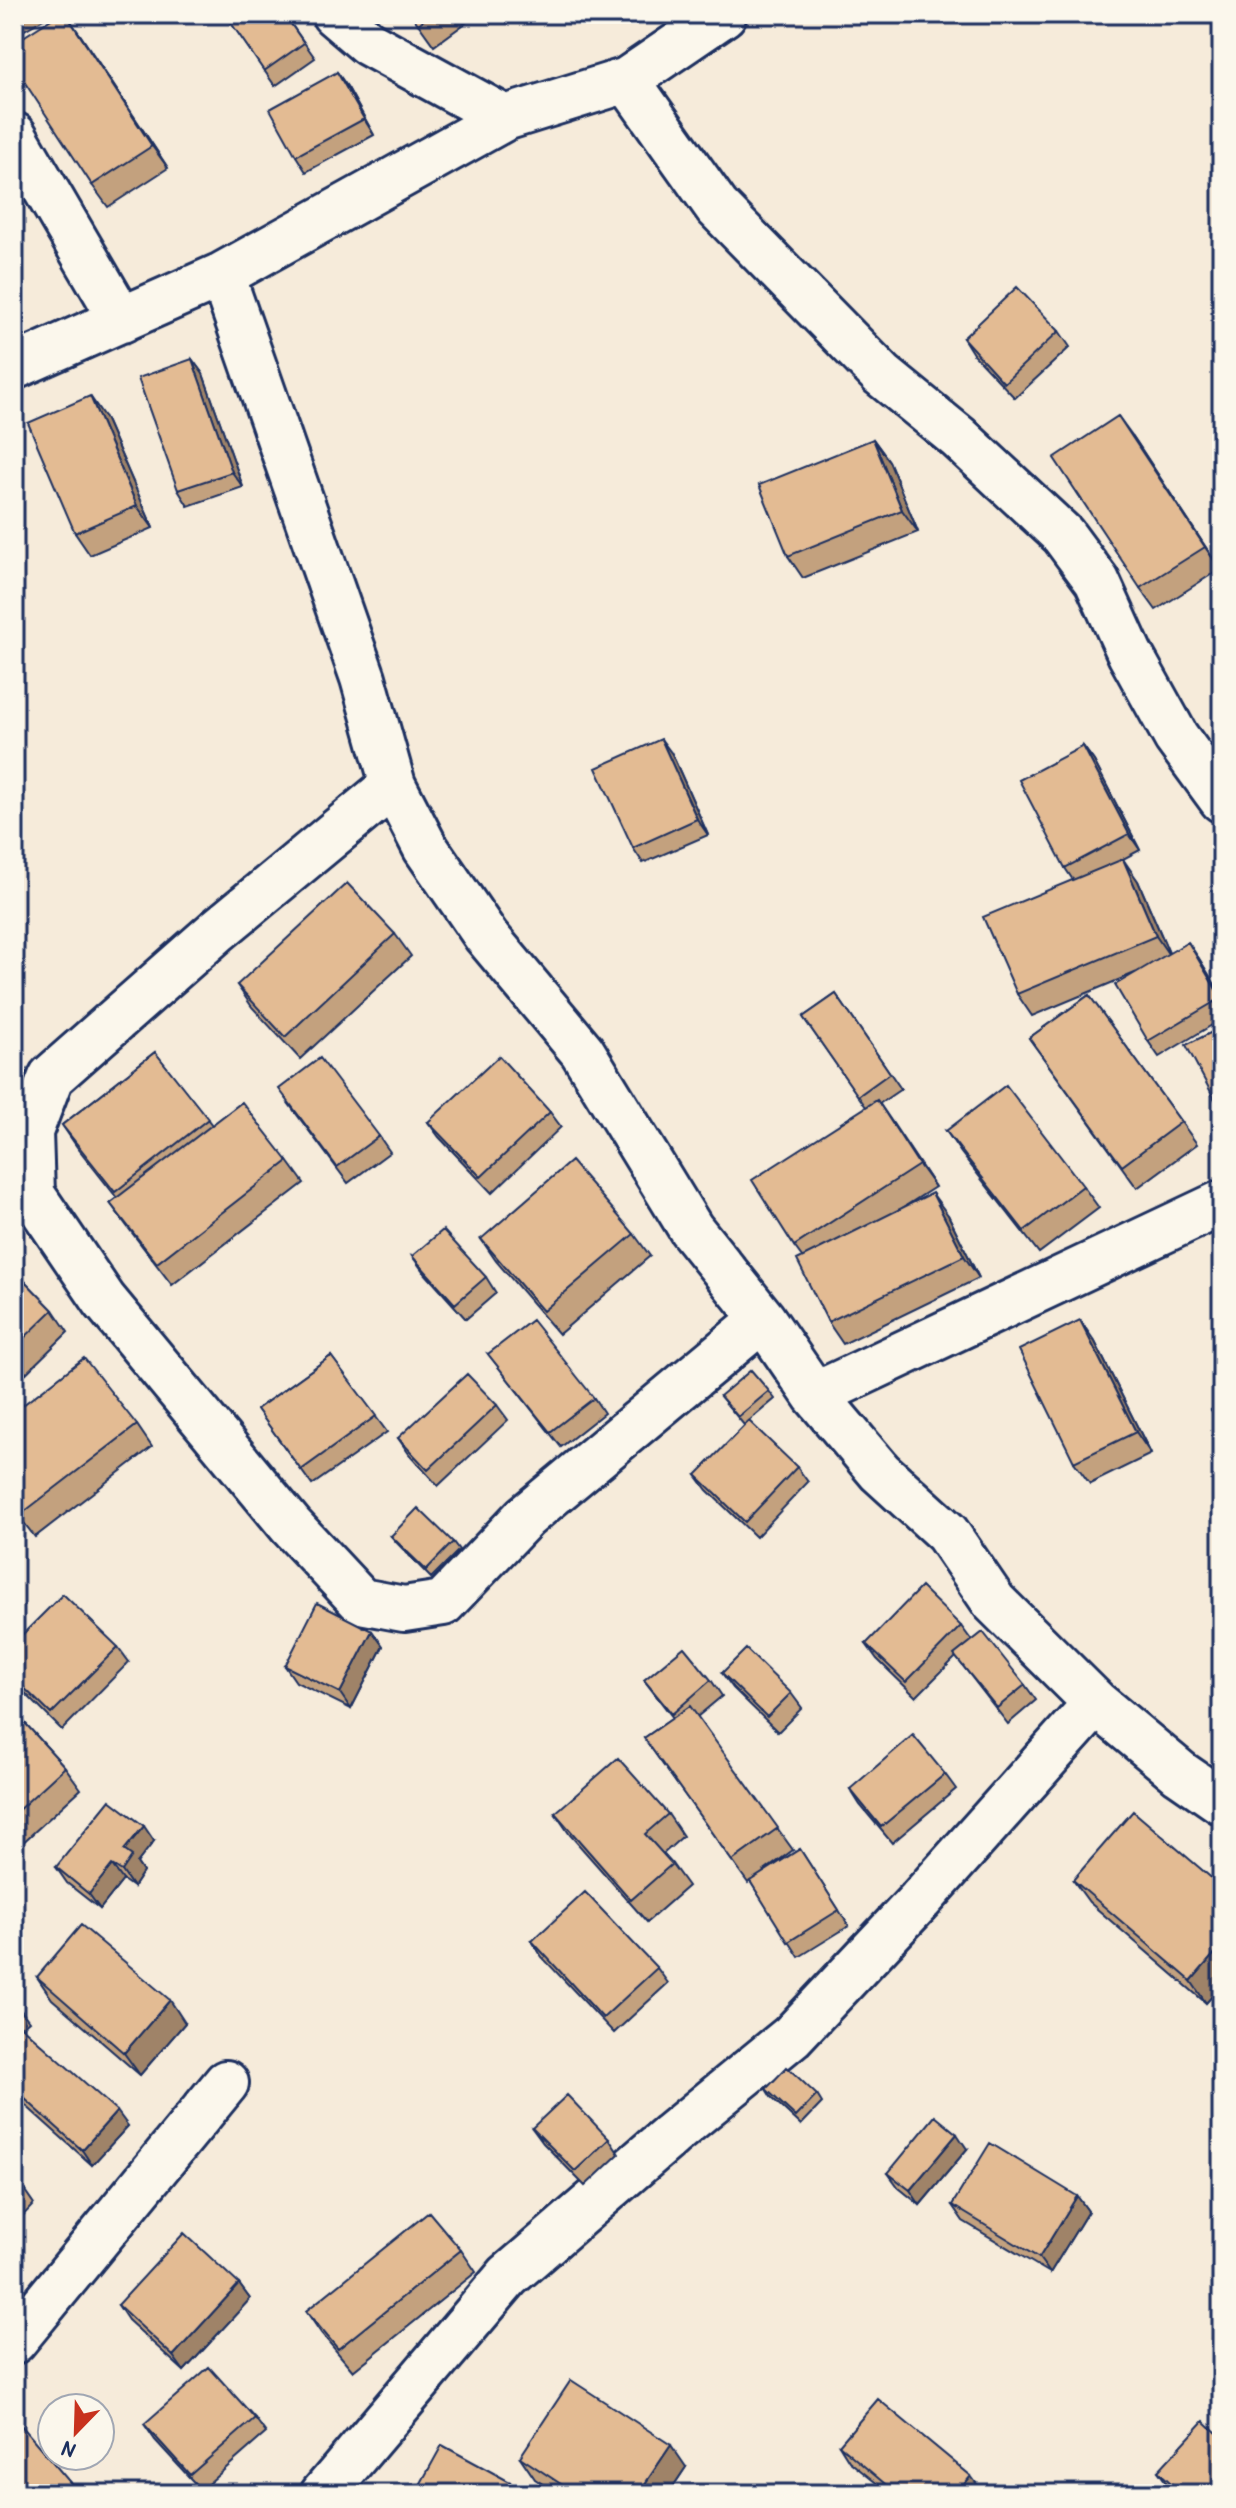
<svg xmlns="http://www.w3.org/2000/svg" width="1236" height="2508" font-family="'Patrick Hand',sans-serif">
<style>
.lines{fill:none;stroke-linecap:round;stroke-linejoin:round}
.minor-casing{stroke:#1b2f5e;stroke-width:50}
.minor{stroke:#fbf7ec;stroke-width:44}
.wall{fill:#c3a17e;stroke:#1b2f5e;stroke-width:2}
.shaded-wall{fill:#9f8367;stroke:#1b2f5e;stroke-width:2}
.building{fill:#e3bb93;stroke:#1b2f5e;stroke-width:2}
</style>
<rect width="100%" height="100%" fill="#f6ebda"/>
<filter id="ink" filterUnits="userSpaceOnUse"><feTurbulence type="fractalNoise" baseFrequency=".0125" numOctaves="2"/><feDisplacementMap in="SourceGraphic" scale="16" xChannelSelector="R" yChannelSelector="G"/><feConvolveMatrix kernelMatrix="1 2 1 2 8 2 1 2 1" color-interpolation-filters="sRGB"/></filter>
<g filter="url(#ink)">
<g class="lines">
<g class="minor-casing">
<path id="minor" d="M334,14L368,43L505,118
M627,80L717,207L882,375L958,437L1063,535L1097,581L1130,654L1176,737L1222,800
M14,135L122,320
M222,275L363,678L393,785L425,847L486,936L582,1051L691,1229L763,1319L815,1395L880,1472L947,1533L994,1602L1096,1703L1180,1773L1222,1802
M14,367L222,275L505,118L627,80L724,14
M393,785L218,930L51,1077L30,1132L32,1194L104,1300L291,1526L361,1601L404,1609L443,1603L525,1517L763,1319
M815,1395L1222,1203
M14,2341L226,2083
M323,2494L508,2276L671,2135L792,2036L920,1900L1096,1703"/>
</g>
<use href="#minor" class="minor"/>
</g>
<path class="wall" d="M14,14H52L14,36Z
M225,14H284L315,58L275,86Z
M411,14H478L434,46Z
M1049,14H1064L1054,21Z
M79,33L168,168L108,207L92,185Z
M337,72L348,88L374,135L306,172L296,156Z
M1059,331L1070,347L1015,398L973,354L963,338Z
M192,359L203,374L243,487L188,506L178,490Z
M105,418L153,528L90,555L75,533Z
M1134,438L1220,569L1156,610L1140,588Z
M873,439L889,461L918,532L803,578L788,556Z
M1083,746L1094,761L1140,850L1121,860L1138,881L1169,953L1198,957L1222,996V1019L1159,1057L1148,1041L1135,973L1032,1016L1017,994L1073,880L1065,868Z
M672,754L708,835L643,863L633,848Z
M395,934L411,956L300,1059L252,1007L237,985Z
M836,994L901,1089L879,1104L935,1187L904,1207L948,1215L979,1278L843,1344L828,1322L802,1257L794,1246L866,1107L803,1017Z
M1089,995L1197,1144L1137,1188L1029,1038Z
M155,1052L212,1125L288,1161L304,1183L172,1285L126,1225L110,1203L117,1198L77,1147L62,1125Z
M289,1104L379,1136L390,1152L348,1183Z
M550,1112L561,1127L492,1193L439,1137L428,1122Z
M946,1131L1083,1186L1099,1208L1039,1253L961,1153Z
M634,1234L650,1256L559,1334L496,1261L481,1239Z
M412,1256L486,1277L496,1293L466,1319L423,1271Z
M14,1270L53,1310L68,1332L14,1385Z
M1095,1342L1151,1454L1090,1484L1074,1462Z
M488,1354L594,1398L604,1413L561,1447Z
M331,1356L387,1432L312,1485L257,1409Z
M769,1391L775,1399L744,1425L720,1396Z
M497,1405L508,1420L438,1486L409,1454L398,1438Z
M14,1412L137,1425L152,1447L35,1537L14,1510Z
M797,1467L808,1482L756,1537L707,1490L696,1475Z
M391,1536L453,1542L459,1550L431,1578L397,1543Z
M961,1626L972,1641L1025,1685L1036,1700L1008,1724L956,1657L916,1697L877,1659L866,1644Z
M372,1631L383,1646L351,1709L296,1682L285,1666Z
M14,1643L118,1647L129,1662L62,1730L14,1682Z
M722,1673L791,1693L802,1708L778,1732L733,1688Z
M644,1680H711L722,1696L697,1717L793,1850L763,1872L800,1849L849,1926L799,1957L750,1881L748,1883L644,1738L673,1718Z
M14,1711L65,1767L81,1789L19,1846L14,1841Z
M945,1774L956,1789L892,1843L860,1805L850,1789Z
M555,1813L668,1814L683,1836L663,1854L672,1864L688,1886L647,1922L570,1835Z
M154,1841L137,1863L143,1872L133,1887L123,1880L100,1909L67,1883L56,1867Z
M1073,1880L1222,1887V1985L1206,2003L1089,1902Z
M532,1941L657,1968L668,1983L614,2033L542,1957Z
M37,1977L185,2023L140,2075L52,1999Z
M14,2001L29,2021L22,2027L128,2126L92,2165L14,2095Z
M766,2089L817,2095L822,2103L801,2125L771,2097Z
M532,2128L609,2139L619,2154L585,2186L543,2143Z
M967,2149L920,2205L899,2188L888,2173Z
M14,2180L23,2188L34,2204L14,2225Z
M1077,2196L1088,2211L1050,2273L963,2221L952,2205Z
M461,2250L476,2272L353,2371L321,2333L306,2311Z
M239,2284L250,2299L184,2371L128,2320L118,2305Z
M255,2418L266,2433L201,2490L155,2440L144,2424Z
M1217,2433L1222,2494H1177L1169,2486L1158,2471Z
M839,2445L982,2491L980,2494H890L849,2461Z
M520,2457L686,2467L668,2494H558L535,2479Z"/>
<path class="shaded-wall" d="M66,14L79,33L168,168L152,146Z
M337,72L348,88L374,135L364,119Z
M192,359L203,374L243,487L232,472Z
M90,396L105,418L153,528L137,506Z
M1118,416L1134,438L1220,569L1205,547Z
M873,439L889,461L918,532L902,510Z
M661,739L672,754L708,835L697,819Z
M1083,746L1094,761L1140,850L1129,834Z
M1123,859L1138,881L1171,958L1156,936Z
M1188,942L1198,957L1222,996V998Z
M877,1100L892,1122L935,1187L919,1165Z
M932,1193L948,1215L979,1278L964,1256Z
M1080,1320L1095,1342L1151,1454L1136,1432Z
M372,1631L383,1646L351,1709L340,1693Z
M144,1826L154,1841L137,1863L143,1872L133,1887L122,1871L124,1850Z
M112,1865L123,1880L100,1909L89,1894Z
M1222,1945V1985L1206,2003L1191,1981Z
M170,2000L185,2023L140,2075L124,2053Z
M117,2111L128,2126L92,2165L82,2150Z
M957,2134L967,2149L920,2205L910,2190Z
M1077,2196L1088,2211L1050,2273L1039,2258Z
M239,2284L250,2299L184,2371L173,2356Z
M671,2445L686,2467L668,2494H638Z
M971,2476L982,2491L980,2494H956Z
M510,2482L518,2494H503Z"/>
<path class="building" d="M59,14H66L152,146L92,185L14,66V43Z
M225,14H284L304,43L264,71Z
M411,14H432L418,24Z
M337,72L364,119L296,156L270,109Z
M1017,287L1059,331L1004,383L963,338Z
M192,359L232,472L178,490L138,378Z
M90,396L137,506L75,533L28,423Z
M1118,416L1205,547L1140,588L1054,458Z
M873,439L902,510L788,556L759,485Z
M661,739L697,819L633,848L596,768Z
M1083,746L1129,834L1065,868L1019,780Z
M1123,859L1156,936L1017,994L983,917Z
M347,883L395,934L285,1037L237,985Z
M1188,942L1221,998L1148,1041L1115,985Z
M836,994L890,1073L858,1096L803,1017Z
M1089,995L1181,1122L1122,1166L1029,1038Z
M1222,1027V1113L1186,1045Z
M155,1052L208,1119L115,1192L62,1125Z
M499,1056L550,1112L481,1177L428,1122Z
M320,1058L379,1136L337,1167L279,1089Z
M1006,1085L1083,1186L1024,1231L946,1131Z
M877,1100L919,1165L794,1246L752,1180Z
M242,1102L288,1161L157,1263L110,1203Z
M571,1161L634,1234L543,1311L481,1239Z
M932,1193L964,1256L828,1322L797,1260Z
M443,1230L486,1277L455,1304L412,1256Z
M14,1270L53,1310L14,1348Z
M532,1320L594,1398L550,1432L488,1354Z
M1080,1320L1136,1432L1074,1462L1019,1350Z
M331,1356L376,1416L301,1470L257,1409Z
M84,1358L137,1425L20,1515L14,1508V1412Z
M751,1370L769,1391L738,1417L720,1396Z
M467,1374L497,1405L428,1470L398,1438Z
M1222,1402V1425L1211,1410Z
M749,1421L797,1467L745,1522L696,1475Z
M418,1508L453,1542L426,1570L391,1536Z
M921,1587L961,1626L906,1682L866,1644Z
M63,1594L118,1647L51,1714L14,1678V1643Z
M317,1603L372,1631L340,1693L285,1666Z
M983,1632L1025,1685L997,1708L954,1655Z
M684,1647L711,1680L672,1714L644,1680Z
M746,1649L791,1693L767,1717L722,1673Z
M690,1706L778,1828L732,1861L644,1738Z
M14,1711L65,1767L14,1814Z
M913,1735L945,1774L881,1827L850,1789Z
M618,1758L668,1814L645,1834L672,1864L631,1900L555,1813Z
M110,1800L144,1826L124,1850L132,1856L122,1871L112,1865L89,1894L56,1867Z
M1133,1811L1222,1887V1945L1191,1981L1073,1880Z
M800,1849L839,1910L788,1942L750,1881Z
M585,1892L657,1968L603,2018L532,1941Z
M81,1925L170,2000L124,2053L37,1977Z
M14,2020L117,2111L82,2150L14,2089Z
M787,2067L817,2095L796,2117L766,2089Z
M567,2095L609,2139L575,2171L532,2128Z
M935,2116L957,2134L910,2190L888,2173Z
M990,2143L1077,2196L1039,2258L952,2205Z
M14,2180L23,2188L14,2198Z
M429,2212L461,2250L338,2349L306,2311Z
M184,2233L239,2284L173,2356L118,2305Z
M209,2367L255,2418L190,2475L144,2424Z
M571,2380L671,2445L638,2494H576L520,2457Z
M878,2399L971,2476L956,2494H897L839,2445Z
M14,2417L80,2494H14Z
M1204,2421L1217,2433L1222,2428V2494H1183L1158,2471Z
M442,2445L510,2482L503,2494H415Z"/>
</g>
<rect width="1236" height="2508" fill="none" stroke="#fbf7ec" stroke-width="48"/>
<rect x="24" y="24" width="1188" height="2460" fill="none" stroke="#1b2f5e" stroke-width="3" filter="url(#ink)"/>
<g transform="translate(76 2432) rotate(203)"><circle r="38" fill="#fbf7ec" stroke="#a1a7b3" stroke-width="2"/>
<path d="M0-6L14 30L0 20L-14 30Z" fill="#c8321e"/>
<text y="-12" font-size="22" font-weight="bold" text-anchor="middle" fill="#1b2f5e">N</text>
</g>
</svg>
